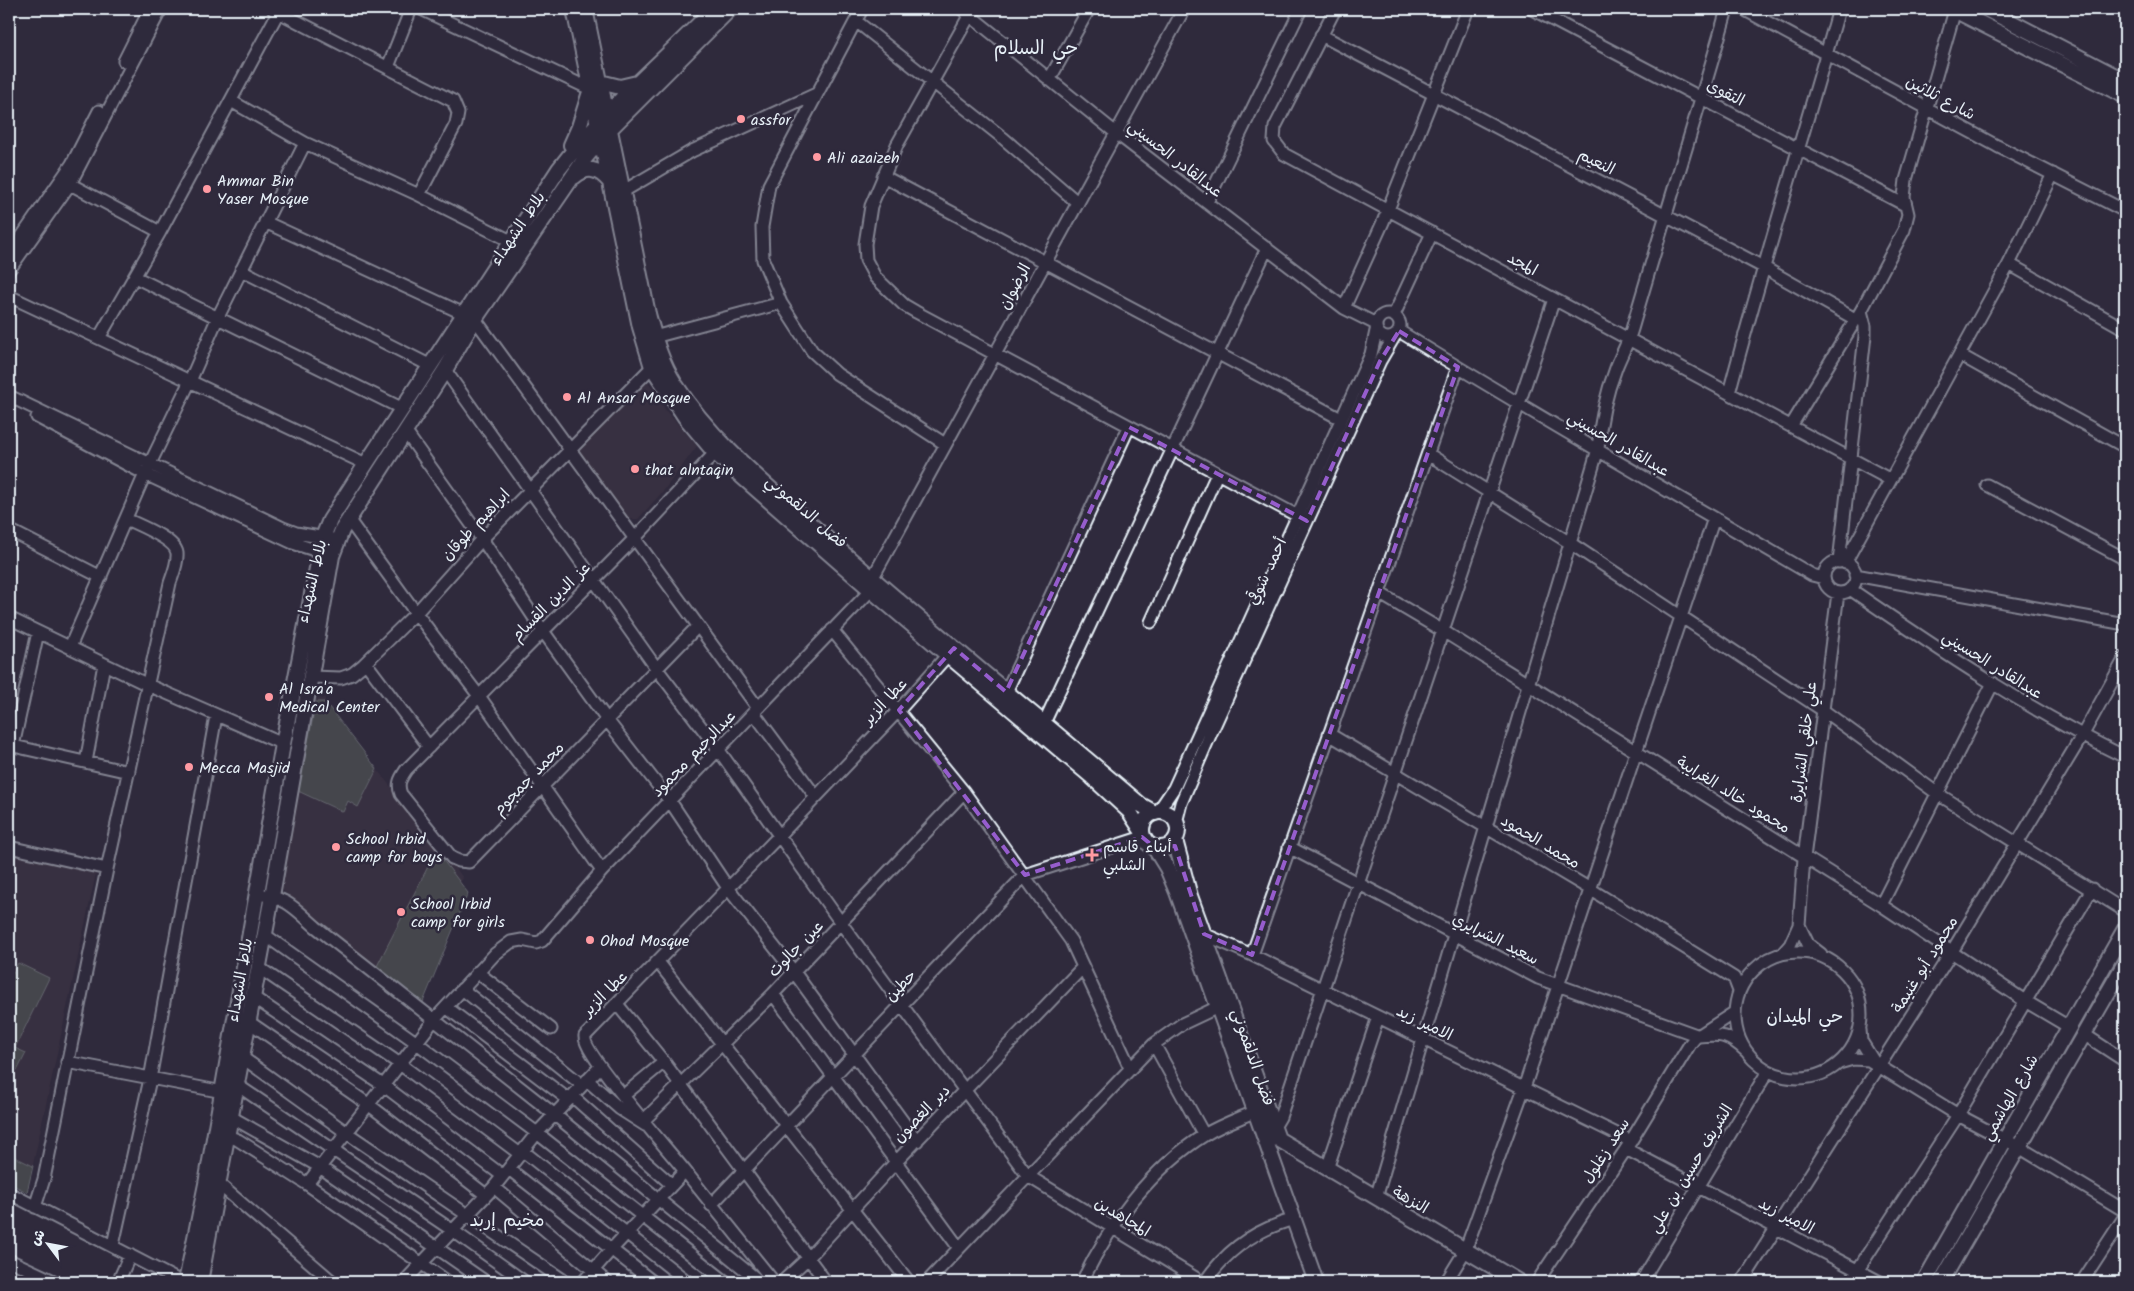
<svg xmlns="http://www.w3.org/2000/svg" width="2134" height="1291" font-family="Kalam,'Playpen Sans Arabic',sans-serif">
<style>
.built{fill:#423846}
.green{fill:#5e695e;stroke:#a3adab}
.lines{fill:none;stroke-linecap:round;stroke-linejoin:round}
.minor-casing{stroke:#e8f1f8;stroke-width:15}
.major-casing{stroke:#e8f1f8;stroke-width:18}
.minor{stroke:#2f2a3d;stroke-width:11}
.major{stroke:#2f2a3d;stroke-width:14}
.marked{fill:none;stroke:#965dcd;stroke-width:4;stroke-dasharray:10 6;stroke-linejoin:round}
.poi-dot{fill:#ff9aa2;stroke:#2f2a3d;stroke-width:2}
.labels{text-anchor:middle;stroke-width:5;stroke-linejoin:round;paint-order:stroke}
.street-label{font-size:16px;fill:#e8f1f8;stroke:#2f2a3d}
.poi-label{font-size:16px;fill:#e8f1f8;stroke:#2f2a3d;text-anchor:start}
.neighbourhood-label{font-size:18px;fill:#e8f1f8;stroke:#2f2a3d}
.quarter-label{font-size:19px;fill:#e8f1f8;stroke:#2f2a3d}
</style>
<rect width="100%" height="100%" fill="#2f2a3d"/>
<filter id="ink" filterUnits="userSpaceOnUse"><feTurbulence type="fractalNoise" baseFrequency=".02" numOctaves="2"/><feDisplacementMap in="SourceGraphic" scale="10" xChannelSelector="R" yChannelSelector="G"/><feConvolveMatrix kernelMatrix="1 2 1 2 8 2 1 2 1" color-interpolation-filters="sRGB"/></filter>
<g filter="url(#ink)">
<path class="built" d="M647,380L666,411L697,446L664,490L638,519H624L577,448Z
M320,696L325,698V702L334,712L333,714L441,850L440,854L446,863H452L463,878L460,883L468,893L421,1006L279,887L314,706L316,699Z
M9,849L94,870L96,873L27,1192L9,1183Z"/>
<path class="green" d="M316,702H325L377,769L358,807L348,801L343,812L298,791Z
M436,851L468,893L421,1007L376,968Z
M18,963L49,978L15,1048L26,1053L17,1071L9,1066L10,1044L9,1043V980Z
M9,1154L33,1166L27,1192L9,1183Z"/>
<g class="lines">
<g class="minor-casing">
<path id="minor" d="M273,9L453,101L458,113L456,124L419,195
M421,9L590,89
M862,9L769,185L762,227L763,260L781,303L812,351L837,374L945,444
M962,9L1116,133L1344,308L1376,324
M973,9L897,145L871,206L865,244L866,260L875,277L904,305L916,312L1307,521
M1335,9L1275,127L1274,141L1284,154L1889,479
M1532,9L1905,205
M1743,9L1997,146L2125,211
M856,21L1003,138L1078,203
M1321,35L1763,267L1855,319
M124,61L150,9
M388,67L411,9
M1049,80L1089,9
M231,101L305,143L419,195L511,241
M883,176L1341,419
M70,184L160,232
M622,192L692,151L816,94
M1207,202L1301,9
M265,222L475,319L758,708
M9,255L72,164L99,111
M2009,264L2125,329
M9,270L70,184L161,9
M241,270L431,366
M135,277L403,409
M9,296L366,464
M1344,308L1383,222L1468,9
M1376 326a12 12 0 1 1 24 0a12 12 0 1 1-24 0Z
M1394,315L1432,233
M1399,331C1534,415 1674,494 1812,575L1824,578
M654,337L781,303
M99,338L160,232L280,9
M1960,355L2125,447
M445,370L657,669L718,749L841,923L1028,1176L1202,1282
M1729,393C1763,264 1803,137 1839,9
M9,396L283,528L296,533L338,540
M37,417L145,474L293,543L327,554
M1791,426L1861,311L1904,230L1908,214L1904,197L1906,180L1955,10
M405,431L482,539L543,631L607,720L670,801L728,888L794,972L917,1141
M1428,454L1570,543L1824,711L1938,794L2125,911
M1987,485L2125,559
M348,519L416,613L479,696L602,871
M9,530L101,577
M1824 577a16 16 0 1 1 32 0a16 16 0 1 1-32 0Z
M1839,562L1865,336V326L1861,311
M1845,563L2009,264L2053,174
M1855,575L2125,624
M872,579L1184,9
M1850,589C1939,650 2028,710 2125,757
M1379,593L1443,631L1881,905L2025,1001L2069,1027
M9,618L148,685L283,744
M1151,622L1217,474
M698,626L469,862L459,861L452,858L401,794C397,784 400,779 406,770L634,539L715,453
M832,630L964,792L1071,941L1130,1068
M70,647L145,474L190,381L218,317L305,143
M366,663L429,747
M310,677L341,678L352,674L363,665L416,613L482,539L652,367
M1006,692L1129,427
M754,713L816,797
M1044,723L1267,248
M1329,734L1590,889L1734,978L1739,991
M9,745L129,772
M13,746L38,632
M86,762L104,664
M1157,813L1174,788L1371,354L1376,331
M1176,823L1181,803L1211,733L1380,361L1394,337
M9,847L107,869
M1289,847L1538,978L1699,1036C1722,1034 1729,1035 1746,1051
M257,894C288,898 293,907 316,927L555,1115L760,1282
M1881,905L1993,683
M1799,925L1808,944L1821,954
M1204,934L1252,955L1631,1141
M265,935L417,1043L537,1133L726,1282
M1735 1015a63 63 0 1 1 126 0a63 63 0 1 1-126 0Z
M1782,954L1790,945L1799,925L1804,858L1838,593
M1252,955L1458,367
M658,962L909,1282
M258,967L400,1064L520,1154
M477,972L551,1029
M462,989L582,1085
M773,994L959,1248
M253,997L383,1085L503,1176
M617,1004L664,1062L826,1282
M446,1007L569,1100
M249,1022L368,1104L486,1195
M1860,1030L1861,1041L1874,1062
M2085,1035L2125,1061
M1154,1044L1204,1135
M243,1058L347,1133L566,1282
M67,1062L223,1092
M1839,1063L1853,1059L1869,1060L1958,1115L2019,1147L2125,1211
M587,1080L620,1109L645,1125
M237,1085L452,1230L525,1282
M624,1095L664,1062
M572,1096L672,1185
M231,1117L320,1167L486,1282
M644,1120L773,994L964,792
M1273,1129L1280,1117L1554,299
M228,1136L238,1140L307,1184L448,1282
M1626,1149L1880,1282
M523,1151L688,1282
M509,1169L653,1282
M1327,1169L1378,1017
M685,1171L774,1282
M211,1184L220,1185L333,1282
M307,1184L434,1020L495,954L511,942L522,940L536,943L542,941L602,871L871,590
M494,1187L607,1282
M9,1193L181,1282
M1376,1198L1598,449C1600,422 1606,394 1616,368C1621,355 1628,343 1632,329C1663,222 1697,116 1727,9
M711,1205L1025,875L1143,837
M35,1207L44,1179L107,869L170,583C173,574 178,563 177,553C175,539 138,525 126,519
M113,1245L150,1079L216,716
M9,1260L56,1282
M118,1282L130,1255
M404,1282L494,1187L537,1133L600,1067
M583,1282L611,1250L685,1171C670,1152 581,1051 585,1036L778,837L899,710L953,649
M782,1282L808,1258L895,1163L1083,967
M927,1282L1154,1044L1182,1024L1218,1007
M1082,1282C1109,1225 1151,1168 1206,1134C1221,1125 1238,1119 1254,1112
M1205,1282C1227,1249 1256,1229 1295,1219
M1446,1282L1465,1251L1524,1088L1714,518
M1537,1282L1626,1149L1690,1044L1695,1038L1735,1012
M1641,1282L1768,1071
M1742,1282L1951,953L2082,736L2125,658
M1850,1282L1958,1115L2092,889
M2082,1282L2125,1216"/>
</g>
<g class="major-casing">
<path id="major" d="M574,9L640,327L652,367L685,417L715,453L871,590L1092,777L1129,811L1142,831
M585,9L648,314C655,339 661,362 675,384C714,445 773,490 826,538C929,629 1036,716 1141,805L1155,813
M1952,9L2125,96
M1986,9L2125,81
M600,82L620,87L637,83
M571,145L579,127L589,95
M574,177C587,166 598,168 609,181
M1142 830a18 18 0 1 1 36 0a18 18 0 1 1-36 0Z
M1175,840L1190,896L1278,1139L1519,1282
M1154,847L1167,868L1177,892L1316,1282
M186,1282L206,1184L283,744L323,537L330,520L366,464L559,169C604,110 662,62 714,9
M200,1282L272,896L332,556L342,530L445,370L475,319L586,157L610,129L730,9
M1924,1282L2125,929
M1941,1282L2125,963"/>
</g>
<use href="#minor" class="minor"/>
<use href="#major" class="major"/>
</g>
</g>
<path d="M0 0H2134V1291H0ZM1399,331L1458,367L1252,955L1204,934L1175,846L1154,847L1142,837L1025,875L899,710L954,648L1006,692L1129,427L1307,521L1380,361Z" fill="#2f2a3d" fill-opacity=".55" fill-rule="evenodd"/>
<path class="marked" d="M1399,331L1458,367L1252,955L1204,934L1175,846L1154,847L1142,837L1025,875L899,710L954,648L1006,692L1129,427L1307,521L1380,361Z"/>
<g class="poi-dot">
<circle cx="741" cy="119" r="5"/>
<circle cx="817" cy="157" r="5"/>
<circle cx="207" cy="189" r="5"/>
<circle cx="567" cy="397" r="5"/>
<circle cx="635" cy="469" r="5"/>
<circle cx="269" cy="697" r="5"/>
<circle cx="189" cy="767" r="5"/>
<circle cx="336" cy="847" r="5"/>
<path d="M1089.5 847.5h5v5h5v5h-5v5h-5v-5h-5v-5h5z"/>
<circle cx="401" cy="912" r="5"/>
<circle cx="590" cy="940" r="5"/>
</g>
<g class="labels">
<g class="street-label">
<text transform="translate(1726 92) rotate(27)" y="6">التقوى</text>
<text transform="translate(1941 97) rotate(28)" y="6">شارع ثلاثين</text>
<text transform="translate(1176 158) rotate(38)" y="6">عبدالقادر الحسيني</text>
<text transform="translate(1597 161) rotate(27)" y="6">النعيم</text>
<text transform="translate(517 228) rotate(-56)" y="6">بلاط الشهداء</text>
<text transform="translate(1523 263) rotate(29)" y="6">المجد</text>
<text transform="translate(1014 286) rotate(-62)" y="6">الرضوان</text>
<text transform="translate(1619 443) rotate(30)" y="6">عبدالقادر الحسيني</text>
<text transform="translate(807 511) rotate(41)" y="6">فضل الدلقموني</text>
<text transform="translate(475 524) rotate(-47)" y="6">ابراهيم طوقان</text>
<text transform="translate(1266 571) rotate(-65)" y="6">أحمد شوقي</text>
<text transform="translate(311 581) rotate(-77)" y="6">بلاط الشهداء</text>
<text transform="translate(550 601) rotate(-45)" y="6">عز الدين القسام</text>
<text transform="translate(1993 664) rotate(32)" y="6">عبدالقادر الحسيني</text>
<text transform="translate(884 701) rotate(-47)" y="6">عطا الزير</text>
<text transform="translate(1803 742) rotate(-83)" y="6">علي خلقي الشرايرة</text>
<text transform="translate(693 753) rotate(-46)" y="6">عبدالرحيم محمود</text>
<text transform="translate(528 778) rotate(-46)" y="6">محمد جمجوم</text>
<text transform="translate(1734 794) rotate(32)" y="6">محمود خالد الغرايبة</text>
<text transform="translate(1541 841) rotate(31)" y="6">محمد الحمود</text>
<text transform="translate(1496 938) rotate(27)" y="6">سعيد الشرايري</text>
<text transform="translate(795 948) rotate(-46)" y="6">عين جالوت</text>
<text transform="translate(1924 964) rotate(-58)" y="6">محمود أبو غنيمة</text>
<text transform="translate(239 980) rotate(-80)" y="6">بلاط الشهداء</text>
<text transform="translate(900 985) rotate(-46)" y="6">حطين</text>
<text transform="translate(604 993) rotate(-45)" y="6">عطا الزير</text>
<text transform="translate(1425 1022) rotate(26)" y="6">الامير زيد</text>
<text transform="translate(1254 1057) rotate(71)" y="6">فضل الدلقموني</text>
<text transform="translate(2009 1097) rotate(-60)" y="6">شارع الهاشمي</text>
<text transform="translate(921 1113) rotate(-46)" y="6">دير الغصون</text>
<text transform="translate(1605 1150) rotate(-57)" y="6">سعد زغلول</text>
<text transform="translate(1690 1168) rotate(-59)" y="6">الشريف حسين بن علي</text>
<text transform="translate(1411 1199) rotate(30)" y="6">النزهة</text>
<text transform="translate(1787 1215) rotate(28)" y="6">الامير زيد</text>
<text transform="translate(1123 1216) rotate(31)" y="6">المجاهدين</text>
</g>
<g class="poi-label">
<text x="751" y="125">assfor</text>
<text x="827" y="163">Ali azaizeh</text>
<text x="217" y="186">Ammar Bin<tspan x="217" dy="18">Yaser Mosque</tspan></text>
<text x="577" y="403">Al Ansar Mosque</text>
<text x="645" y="475">that alntaqin</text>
<text x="279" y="694">Al Isra'a<tspan x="279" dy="18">Medical Center</tspan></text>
<text x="199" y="773">Mecca Masjid</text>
<text x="346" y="844">School Irbid<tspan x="346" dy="18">camp for boys</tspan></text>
<text x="1103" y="852">أبناء قاسم<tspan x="1103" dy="18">الشلبي</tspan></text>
<text x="411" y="909">School Irbid<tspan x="411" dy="18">camp for girls</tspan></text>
<text x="600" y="946">Ohod Mosque</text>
</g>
<g class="neighbourhood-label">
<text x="1805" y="1022">حي الميدان</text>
<text x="507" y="1226">مخيم إربد</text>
</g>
<g class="quarter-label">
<text x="1036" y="54">حي السلام</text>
</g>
</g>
<rect width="2134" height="1291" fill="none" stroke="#2f2a3d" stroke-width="30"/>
<rect x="15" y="15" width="2104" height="1261" fill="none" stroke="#e8f1f8" stroke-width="2" filter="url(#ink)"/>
<g transform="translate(48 1244) rotate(302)" stroke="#2f2a3d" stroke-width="4" paint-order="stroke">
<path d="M0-4L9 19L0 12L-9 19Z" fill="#e8f1f8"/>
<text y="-8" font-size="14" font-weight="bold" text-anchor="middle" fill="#e8f1f8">ش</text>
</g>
</svg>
